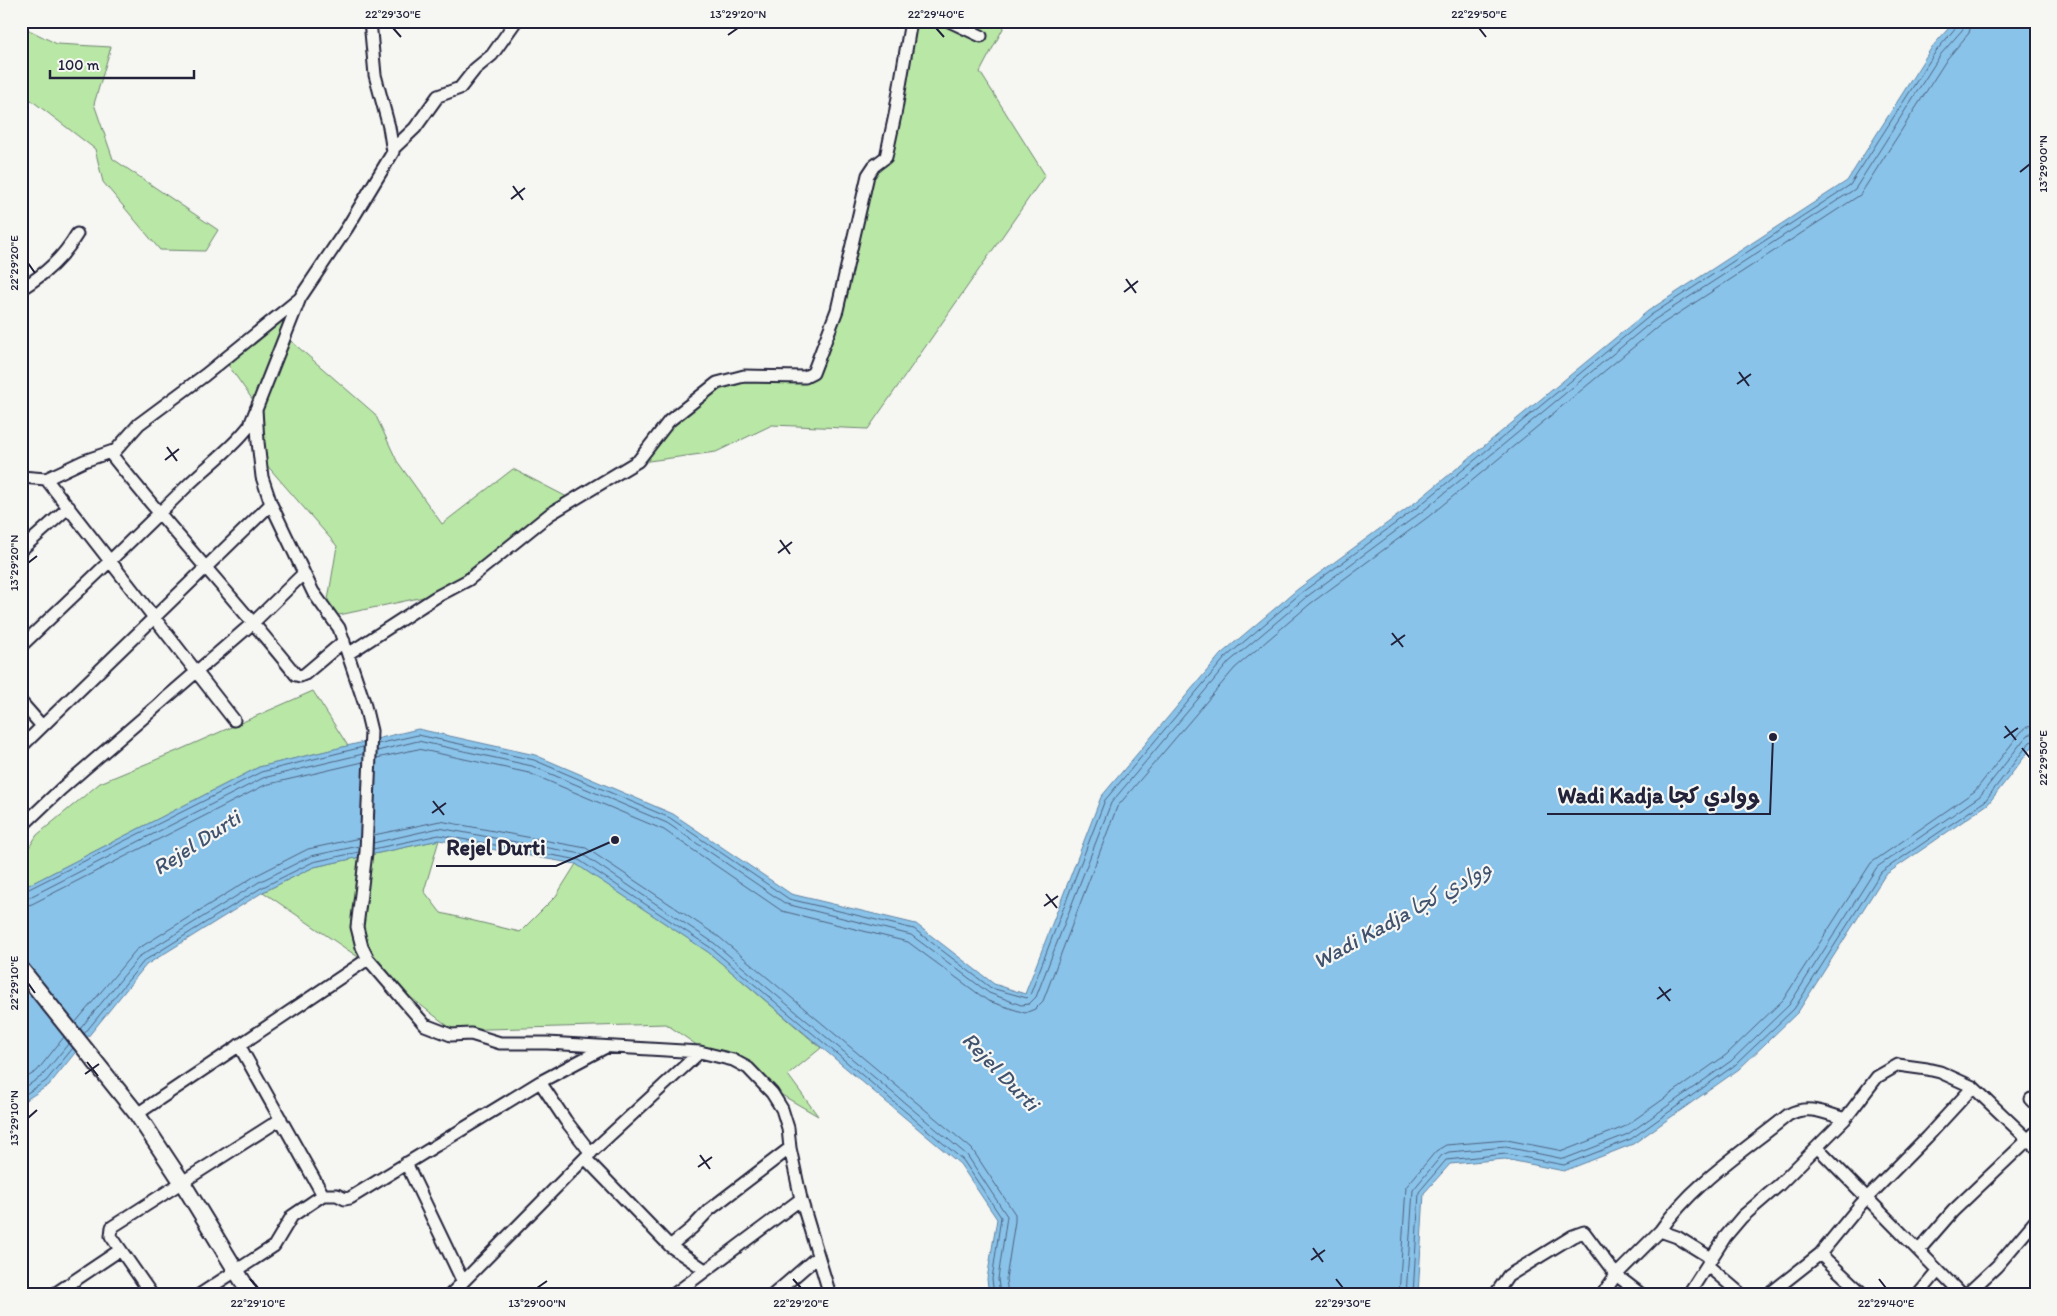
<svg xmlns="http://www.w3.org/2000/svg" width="2057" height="1316" font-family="Itim,'Playpen Sans Arabic',sans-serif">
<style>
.green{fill:#b9e7a6;stroke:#6e8470}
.water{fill:#8ac3e9;stroke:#6083a3}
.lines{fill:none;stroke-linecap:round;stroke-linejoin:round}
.shore{stroke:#4c6281;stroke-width:1}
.street-casing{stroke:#22223b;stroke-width:15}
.secondary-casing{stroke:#22223b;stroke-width:19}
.street{stroke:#f6f6f2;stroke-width:11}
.secondary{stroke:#f6f6f2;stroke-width:15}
.ticks{fill:none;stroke:#22223b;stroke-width:2}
.labels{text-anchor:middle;stroke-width:4.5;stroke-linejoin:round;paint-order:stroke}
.water-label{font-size:22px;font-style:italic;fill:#41526f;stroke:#f6f6f2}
.leader{fill:none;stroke:#22223b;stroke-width:2}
.callout-dot{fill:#22223b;stroke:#f6f6f2;stroke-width:2}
.callout-label{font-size:22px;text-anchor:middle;font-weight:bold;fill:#22223b;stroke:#f6f6f2;stroke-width:4.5;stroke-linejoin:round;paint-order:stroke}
.neatline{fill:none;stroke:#22223b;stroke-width:2}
.ticks-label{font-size:12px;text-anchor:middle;fill:#22223b}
</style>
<rect width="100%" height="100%" fill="#f6f6f2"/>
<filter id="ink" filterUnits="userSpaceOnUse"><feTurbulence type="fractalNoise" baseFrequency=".02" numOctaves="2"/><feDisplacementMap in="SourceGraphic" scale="10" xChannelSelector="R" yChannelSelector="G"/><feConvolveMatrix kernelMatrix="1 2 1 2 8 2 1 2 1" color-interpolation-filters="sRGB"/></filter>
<g filter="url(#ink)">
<path class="green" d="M915,21H1007L980,72L1045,175L868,429L772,425L716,452L641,462L671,424L718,385L745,378L814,374L870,176L887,158Z
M21,26L57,44L111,47L94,104L113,159L218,230L205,251L160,250L103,182L95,149L31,100L21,103Z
M292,309L255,403L226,362Z
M291,341L375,414L397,461L442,524L513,469L569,498L472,572L433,595L325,618L337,546L265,463L260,411Z
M313,691L348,746L259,767L21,889V860L37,835L100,783L177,751Z
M439,840L424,891L441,913L520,932L556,896L576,864L708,952L821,1048L788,1075L818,1116L704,1050L666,1024L453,1030L361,959L263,892L314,867Z"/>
<path class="water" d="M1955,21H2036V742L1988,804L1885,875L1798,1012L1739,1069L1633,1144L1564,1171L1505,1159L1450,1164L1424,1193L1418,1295H989L987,1279L997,1219L960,1164L708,952L576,864L439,840L314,867L263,892L146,965L49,1085L21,1103V889L259,767L418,729L535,755L673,814L791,894L916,924L994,984L1025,994L1101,797L1221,654L1298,589L1416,502L1648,311L1847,181L1932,47Z"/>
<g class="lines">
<path class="shore" d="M377,744L418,735L534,760L670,818L789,899L914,929L991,988L1027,998L1030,995L1105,800L1225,658L1301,593L1419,506L1651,315L1850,185L1936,51L1957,26L1958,21
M377,751L418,741L532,766L667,823L786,904L911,935L989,993L1021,1005L1029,1004L1036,997L1111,803L1229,662L1305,598L1423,511L1654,320L1855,189L1941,54L1963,29L1965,21
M377,758L418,749L529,773L664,830L782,911L908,942L988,1001L1025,1013L1035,1009L1043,1001L1117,807L1235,668L1310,604L1428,517L1659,326L1860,195L1947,59L1969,33L1972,21
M374,835L440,821L586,848L719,937L972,1149L1015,1214V1221L1006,1279L1008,1295
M373,843L439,828L582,854L714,943L967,1155L1007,1216L998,1279L1000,1295
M373,849L439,835L579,860L711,948L963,1160L1001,1217L992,1279L994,1295
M21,893L261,772L363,747
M21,899L28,898L263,778L363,754
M21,907L32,904L265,785L363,762
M75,1023L136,950L255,876L308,849L360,838
M80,1029L140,956L259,882L311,856L359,846
M84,1034L144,961L261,888L313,862L359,852
M21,1081L37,1071L64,1037
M21,1090L42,1076L69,1043
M21,1097L46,1081L73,1048
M1399,1295L1406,1187L1436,1151L1446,1145L1507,1140L1563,1151L1624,1127L1726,1055L1783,1000L1871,863L1975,791L2021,732L2027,727L2036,726
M1406,1295L1413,1190L1442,1155L1449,1152L1506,1147L1564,1159L1628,1134L1731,1061L1789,1005L1877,867L1980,796L2025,738L2030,734H2036
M1413,1295L1419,1192L1446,1160L1506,1154L1564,1165L1631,1139L1735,1065L1794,1009L1881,872L1985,801L2030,742L2036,740"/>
<g class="street-casing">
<path id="street" d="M949,21L981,36
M394,148L415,128L438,96L460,88L475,69L492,55L516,21
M21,289C45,274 63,258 77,234
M256,409L258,442L262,477L271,504L313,592L339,628L364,702L371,731L366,852L357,927L362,947L368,959L425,1025L451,1035L471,1034L500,1043H547L700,1052L733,1060L748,1068L772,1093L782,1109L788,1128L790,1148L801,1199L830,1295
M110,453C170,529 236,600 296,675L300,676L305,674L344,641
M21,477L46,479L84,461L116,450L139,424L205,375L299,299
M46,479L234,720
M21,550L69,507
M21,646C77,593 132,540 187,486C208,465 233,448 250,425L300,298L347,228L393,152L389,127L375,75L370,21
M348,654L436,597L468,580L550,514L638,461L669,421L717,383L744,376L805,377L813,373L837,310L868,175L874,166L886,157L895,115L911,21
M21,702L42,726
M21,747L271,504
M21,827L61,789L254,622L304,573
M239,1045L323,1195
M540,1082L566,1121L591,1153
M2031,1099L2036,1104
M137,1114L368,959
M1817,1147L1962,1295
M585,1158L670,1246L705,1270
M406,1163L463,1282
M1660,1231C1693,1183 1744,1151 1788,1115C1808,1104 1825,1113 1845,1119
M670,1246L692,1228L709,1210L790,1148
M1919,1250L1953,1211L2036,1132
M1820,1254L1864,1295
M1708,1266L1742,1295
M53,1295L120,1250
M152,1295L111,1236L112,1227L281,1119
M199,1295L274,1246L292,1216L323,1195H337L345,1199L350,1198L540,1082L606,1047
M450,1295L585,1158L700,1052
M673,1295L801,1199
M773,1295L817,1257
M1495,1295L1508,1276L1573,1236L1584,1232L1616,1275L1602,1295
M1642,1295L1616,1275L1660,1231L1677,1237L1711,1258
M1688,1295L1725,1237L1742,1217L1779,1185L1845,1119L1877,1077L1898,1065L1927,1069L1940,1072L1973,1087L2036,1147
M1768,1295L1820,1254L1861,1204L1927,1137L1973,1087
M1918,1295L1938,1271
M1966,1295L1997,1266L2036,1220"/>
</g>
<g class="secondary-casing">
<path id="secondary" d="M21,969L137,1114L182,1182L251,1295"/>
</g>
<use href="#street" class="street"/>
<use href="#secondary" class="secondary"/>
</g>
</g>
<path class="ticks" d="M393,28L401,37M936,28L944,37M1479,28L1486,37M728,35L738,28M2020,172L2030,164M513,186L523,200M511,199L525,188M28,263L35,273M1126,279L1136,293M1124,292L1138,281M1739,372L1749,386M1737,384L1751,374M167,447L177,461M165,460L179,449M780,540L790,554M778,553L792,542M28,563L37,556M1392,633L1403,647M1391,645L1405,635M2005,726L2016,740M2004,738L2018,728M2022,748L2030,758M433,801L444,815M432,813L446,803M1046,894L1057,908M1044,906L1058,896M28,983L35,993M1659,987L1670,1001M1657,999L1671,989M87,1062L98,1076M85,1074L99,1064M28,1118L37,1110M700,1155L710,1169M698,1167L712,1157M1313,1248L1323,1262M1311,1260L1325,1250M250,1279L258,1288M793,1279L801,1288M1336,1279L1343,1288M1879,1279L1886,1288M537,1288L547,1281"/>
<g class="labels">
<g class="water-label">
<text transform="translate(196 842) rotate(-33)" y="8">Rejel Durti</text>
<text transform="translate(1402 914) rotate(-29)" y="8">Wadi Kadja ووادي كجا</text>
<text transform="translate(1001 1071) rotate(46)" y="8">Rejel Durti</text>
</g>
</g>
<path class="leader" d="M1773 737L1770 814H1547M615 840L556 866H436"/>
<g class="callout-dot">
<circle cx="1773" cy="737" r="5"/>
<circle cx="615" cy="840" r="5"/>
</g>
<g class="callout-label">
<text x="1659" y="803">Wadi Kadja ووادي كجا</text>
<text x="496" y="855">Rejel Durti</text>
</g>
<rect width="2057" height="1316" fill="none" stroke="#f6f6f2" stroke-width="55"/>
<path d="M50 70v8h144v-8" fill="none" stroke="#22223b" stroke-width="2.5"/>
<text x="58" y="70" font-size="15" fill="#22223b" stroke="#f6f6f2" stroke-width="4" paint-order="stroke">100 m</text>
<rect x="28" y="28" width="2002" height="1260" class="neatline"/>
<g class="ticks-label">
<text x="393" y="18">22°29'30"E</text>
<text x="738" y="18">13°29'20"N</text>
<text x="936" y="18">22°29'40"E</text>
<text x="1479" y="18">22°29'50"E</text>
<text transform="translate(2043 164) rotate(-90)" y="4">13°29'00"N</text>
<text transform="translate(14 263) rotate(-90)" y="4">22°29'20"E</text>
<text transform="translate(14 563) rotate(-90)" y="4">13°29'20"N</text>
<text transform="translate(2043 758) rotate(-90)" y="4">22°29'50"E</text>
<text transform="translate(14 983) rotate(-90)" y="4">22°29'10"E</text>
<text transform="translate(14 1118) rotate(-90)" y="4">13°29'10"N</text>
<text x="258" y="1307">22°29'10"E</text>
<text x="537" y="1307">13°29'00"N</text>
<text x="801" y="1307">22°29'20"E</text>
<text x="1343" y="1307">22°29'30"E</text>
<text x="1886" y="1307">22°29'40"E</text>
</g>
</svg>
